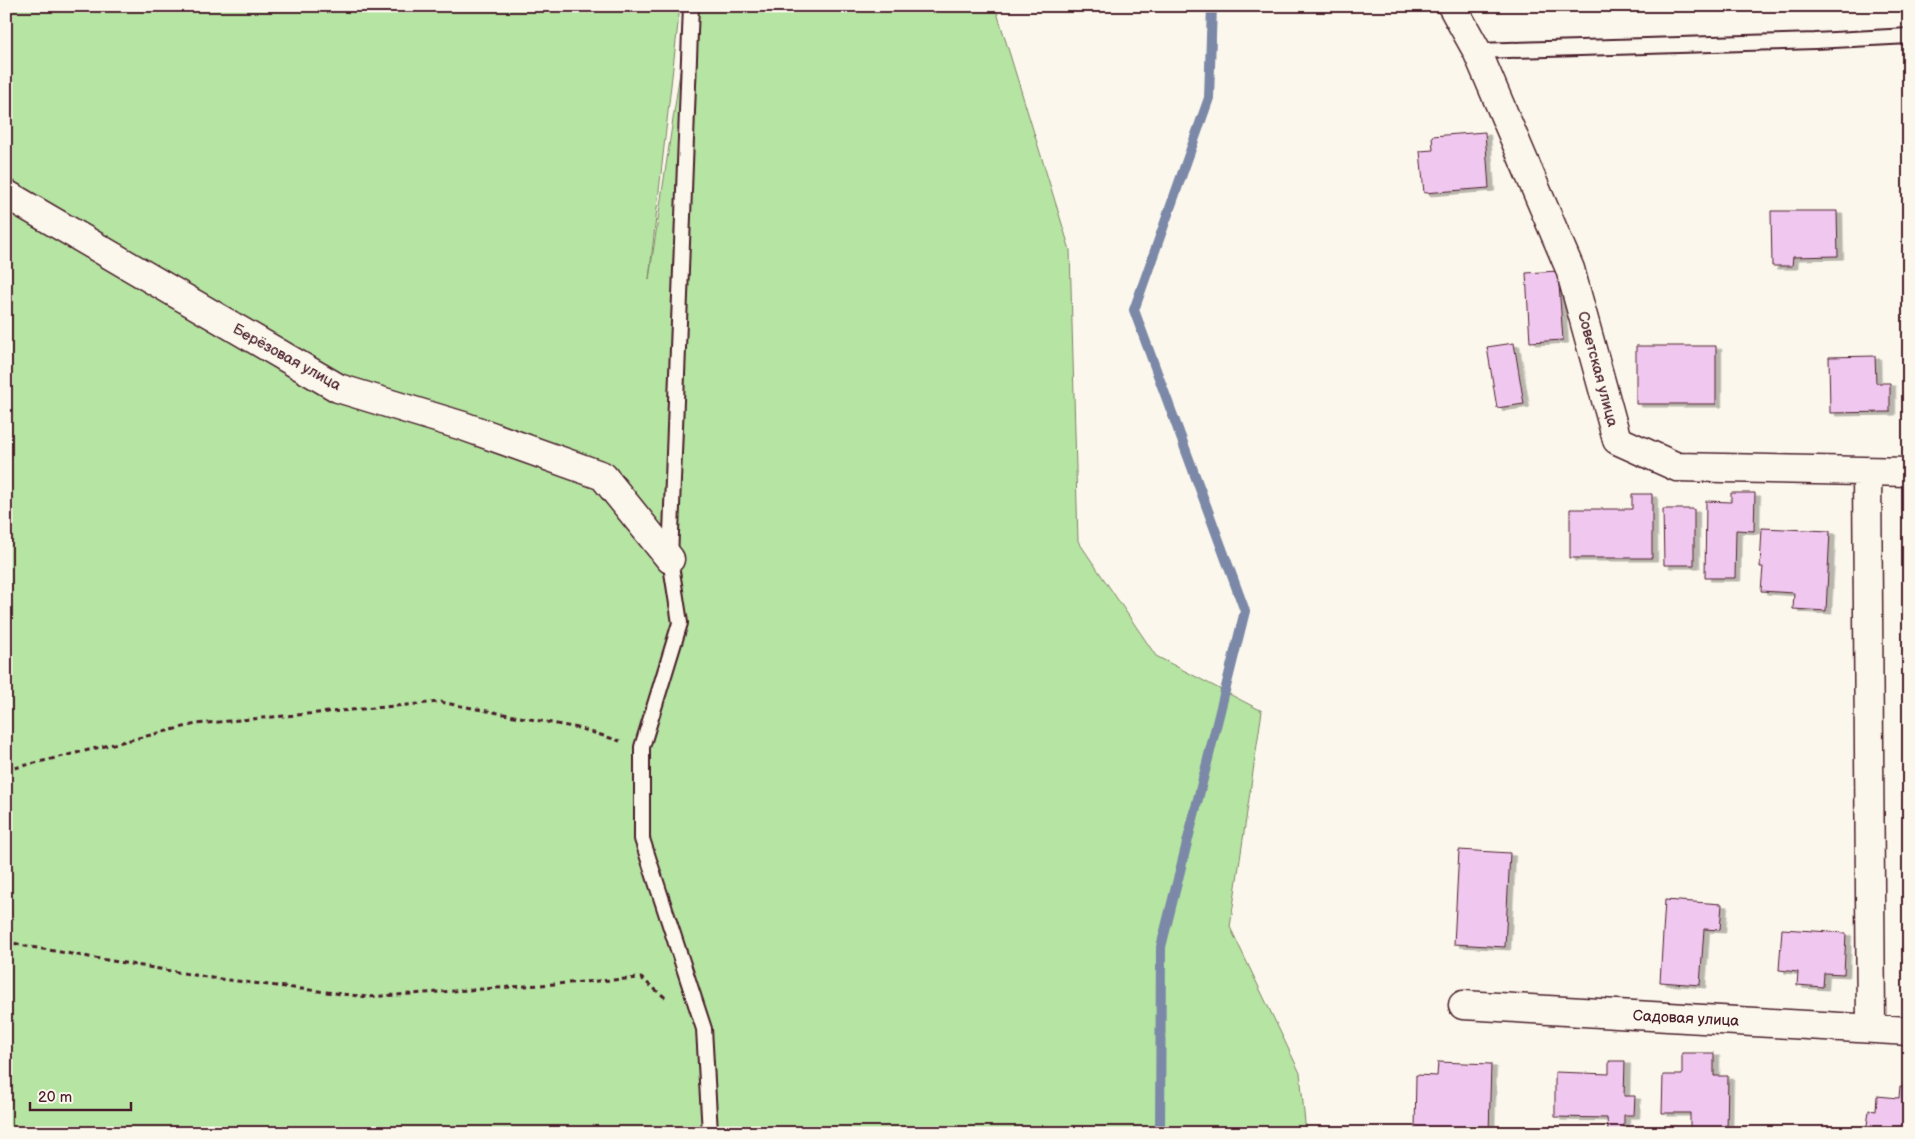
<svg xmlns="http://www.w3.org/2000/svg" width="1915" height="1139" font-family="'Balsamiq Sans',sans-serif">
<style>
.green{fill:#b5e4a3;stroke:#808267}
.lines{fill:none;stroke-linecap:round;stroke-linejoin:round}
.stream{stroke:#7b88a7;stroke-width:10}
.building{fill:#f0c7ef;stroke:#4a1f2b;filter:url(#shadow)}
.service-casing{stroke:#4a1f2b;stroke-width:18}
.minor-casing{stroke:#4a1f2b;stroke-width:31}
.path{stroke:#4a1f2b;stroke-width:3;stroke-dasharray:5 4;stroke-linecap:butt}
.service{stroke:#fbf7ec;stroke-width:14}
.minor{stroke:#fbf7ec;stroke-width:28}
.labels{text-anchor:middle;stroke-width:5;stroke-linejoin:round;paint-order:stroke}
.street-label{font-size:15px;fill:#4a1f2b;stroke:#fbf7ec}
</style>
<defs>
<filter id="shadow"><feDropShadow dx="5.5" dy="3" stdDeviation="0" flood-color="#0004"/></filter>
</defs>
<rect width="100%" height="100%" fill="#fbf7ec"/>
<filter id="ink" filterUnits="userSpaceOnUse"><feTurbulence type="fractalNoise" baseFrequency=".02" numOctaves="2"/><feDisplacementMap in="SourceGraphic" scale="10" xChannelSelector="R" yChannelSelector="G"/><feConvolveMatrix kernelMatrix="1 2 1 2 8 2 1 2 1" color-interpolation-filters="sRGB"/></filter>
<g filter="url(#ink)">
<path class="green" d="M6,6H680L649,279L690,6H995L1070,250L1078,541L1156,656L1262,711L1230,927L1300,1073L1306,1133H6Z"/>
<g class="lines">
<path class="stream" d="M1160,1133L1161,947L1245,611L1134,310L1209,98L1212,6"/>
</g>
<path class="building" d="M1485,132L1489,188L1424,193L1420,151L1433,150L1432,136Z
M1771,211H1837L1838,256L1793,257L1792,266H1772Z
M1558,271L1563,340L1530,342L1526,273Z
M1514,343L1524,404L1497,408L1487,347Z
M1636,346H1716V404H1636Z
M1875,356L1876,383H1890V412L1830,413L1829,357Z
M1731,493H1755L1754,531L1736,530L1735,578H1705L1706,501L1731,502Z
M1632,494H1652V558H1570V509H1632Z
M1663,509H1694V565H1664Z
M1762,528L1830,531L1826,611L1793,609L1794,593L1761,591L1763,567H1760Z
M1459,850L1510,853L1505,947L1454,944Z
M1665,900L1722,904L1720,930L1704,929L1700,985L1660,982Z
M1782,929L1846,933L1844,974L1824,973L1823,987L1797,985L1798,972L1779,970Z
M1682,1053H1714V1076H1728L1727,1133L1690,1132V1113H1662L1663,1075H1682Z
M1609,1061H1625L1624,1096H1635L1634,1115H1624V1132H1608L1607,1118L1555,1117V1072L1609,1074Z
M1438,1062L1491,1064L1489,1133L1415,1131L1416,1075L1437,1076Z
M1900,1086L1909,1087V1133H1866L1869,1110L1876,1111L1877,1096L1899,1098Z"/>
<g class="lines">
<g class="service-casing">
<path id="service" d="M691,6L670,559L680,623L642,747V839L704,1029L710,1133
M1477,51L1815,41L1909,36"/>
</g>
<g class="minor-casing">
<path id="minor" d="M1452,6L1477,51L1570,269L1617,440L1677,467L1909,472
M6,194L338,388L463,426L603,476L670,559
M1867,472L1871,1028
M1463,1005L1909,1031"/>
</g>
<path class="path" d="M6,770L196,724L440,702L578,728L620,741
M6,941L25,946L212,978L367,997L641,978L667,999"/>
<use href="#service" class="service"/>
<use href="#minor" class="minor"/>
</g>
</g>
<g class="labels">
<g class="street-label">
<text transform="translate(287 357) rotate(29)" y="5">Берёзовая улица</text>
<text transform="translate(1598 369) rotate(75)" y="5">Советская улица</text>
<text transform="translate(1686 1018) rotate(3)" y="5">Садовая улица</text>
</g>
</g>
<rect width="1915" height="1139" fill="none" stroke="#fbf7ec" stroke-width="25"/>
<rect x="12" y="12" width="1890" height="1114" fill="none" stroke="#4a1f2b" stroke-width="2" filter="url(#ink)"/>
<path d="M30 1102v8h101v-8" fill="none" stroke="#4a1f2b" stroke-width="2.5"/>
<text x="38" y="1102" font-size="15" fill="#4a1f2b" stroke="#fbf7ec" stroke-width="4" paint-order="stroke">20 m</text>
</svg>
